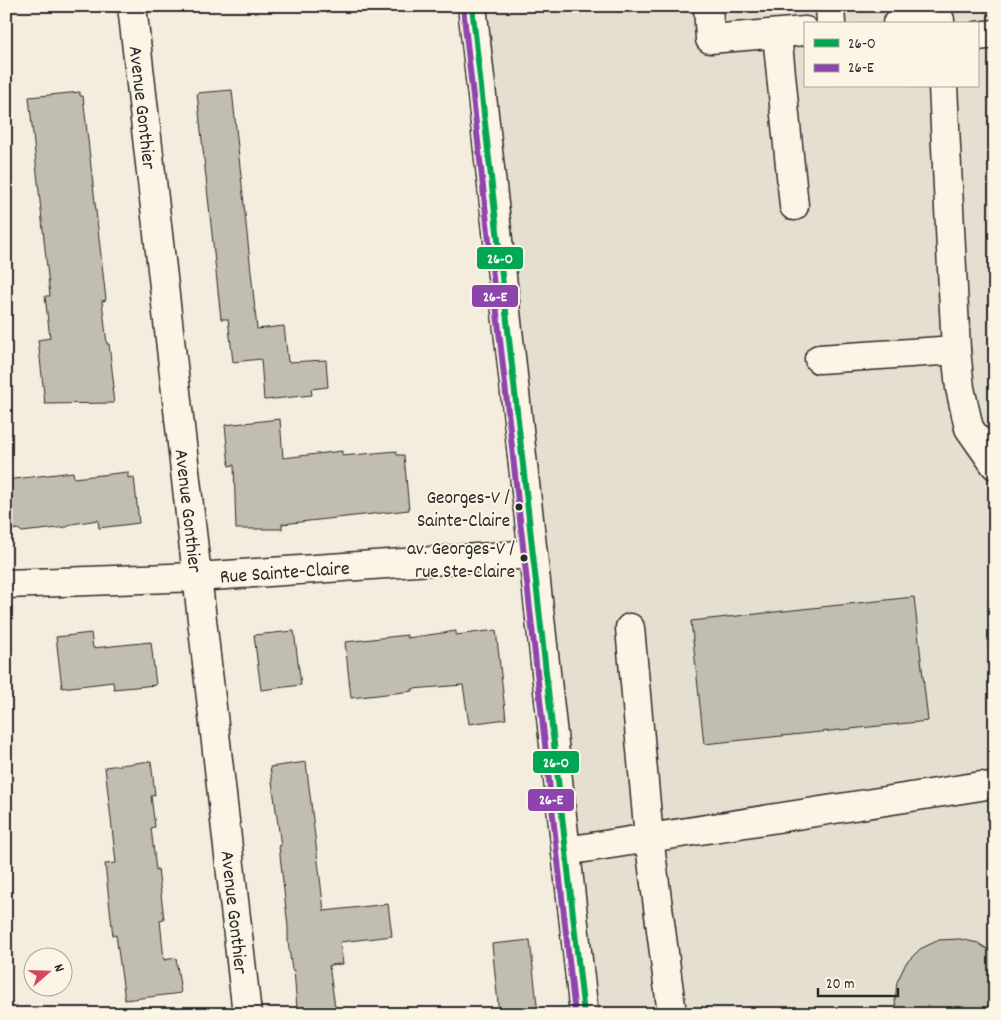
<svg xmlns="http://www.w3.org/2000/svg" width="1001" height="1020" font-family="Dekko,sans-serif">
<style>
.built{fill:#e5dfd0;fill-rule:evenodd}
.building{fill:#c2bdb1;stroke:#2b2b2b}
.lines{fill:none;stroke-linecap:round;stroke-linejoin:round}
.minor-casing{stroke:#2b2b2b;stroke-width:31}
.minor{stroke:#fcf5e5;stroke-width:28}
.bus-1-casing{stroke:#fcf5e5;stroke-width:10}
.bus-2-casing{stroke:#fcf5e5;stroke-width:10}
.bus-1{stroke:#00a651;stroke-width:6}
.bus-2{stroke:#8e44ad;stroke-width:6}
.bus-dot{fill:#2b2b2b;stroke:#fcf5e5;stroke-width:2}
.labels{text-anchor:middle;stroke-width:4;stroke-linejoin:round;paint-order:stroke}
.bus-label{font-size:19px;fill:#2b2b2b;stroke:#fcf5e5;text-anchor:end}
.street-label{font-size:20px;fill:#2b2b2b;stroke:#fcf5e5}
.line-badge{stroke:#fcf5e5;stroke-width:2}
.badge-label{font-size:14px;text-anchor:middle;font-weight:bold;fill:#fff}
</style>
<rect width="100%" height="100%" fill="#f4edde"/>
<filter id="ink" filterUnits="userSpaceOnUse"><feTurbulence type="fractalNoise" baseFrequency=".02" numOctaves="2"/><feDisplacementMap in="SourceGraphic" scale="10" xChannelSelector="R" yChannelSelector="G"/><feConvolveMatrix kernelMatrix="1 2 1 2 8 2 1 2 1" color-interpolation-filters="sRGB"/></filter>
<g filter="url(#ink)">
<path class="built" d="M484,6H995V1014H595ZM805,24H977V86H805Z"/>
<path class="building" d="M232,90L257,329L284,326L288,362L326,360L328,387L311,389L312,395L264,400L261,359L233,362L228,319H221L197,93Z
M80,92V96H83L106,300L102,301L107,344H109L114,387H112L114,403L45,404L38,340L50,338L45,296H50L29,97Z
M280,419L283,458L342,451V456L396,451L397,455H404L409,510L282,524V529H236L234,465L229,466L225,425Z
M73,472L74,478L128,472V478L134,477L139,523L99,528L98,520L72,524L67,527L22,532L18,529L6,531V480Z
M914,597L928,721L704,744L691,621Z
M496,630L506,719L469,724L463,685L412,689L413,691L351,698L345,642L407,635V638L456,631V635Z
M294,631L301,685L261,690L254,635Z
M91,633L93,648L151,642L156,685L114,689L113,682L62,688L56,637Z
M151,761L155,795L151,796L155,827L151,828L156,870L158,869L164,919L160,920L164,960L176,958L181,993L125,1000L116,935L113,936L105,864L116,863L105,767Z
M306,762L324,911L388,904L392,936L340,942L343,964L329,965L336,1014H300L299,1007L297,1008L294,970H292L288,942V927L279,846H281L270,767Z
M960,939L978,943L995,954V1014H898L895,1002L897,982L906,963L920,949L939,940Z
M530,940L538,1014H499L492,944Z"/>
<g class="lines">
<g class="minor-casing">
<g id="minor">
<path id="s1" d="M132,6L247,1014"/>
<path d="M472,6L584,1014"/>
<path d="M708,6L710,39L805,31"/>
<path d="M830,6L831,24"/>
<path d="M897,24L940,20"/>
<path d="M777,34L794,206"/>
<path d="M977,36L995,34"/>
<path d="M943,86L956,350L960,388L969,428L995,465"/>
<path d="M819,359L956,350"/>
<path id="s2" d="M6,584L197,577L533,554"/>
<path d="M630,628L649,838L672,1014"/>
<path d="M566,851L981,786"/>
</g>
</g>
<use href="#minor" class="minor"/>
<g class="bus-1-casing">
<path id="bus-1" d="M472,6L584,1014"/>
</g>
<g class="bus-2-casing">
<path id="bus-2" d="M463,7L575,1014"/>
</g>
<use href="#bus-1" class="bus-1"/>
<use href="#bus-2" class="bus-2"/>
</g>
</g>
<g class="bus-dot">
<circle cx="519" cy="507" r="4.5"/>
<circle cx="524" cy="558" r="4.5"/>
</g>
<g class="labels">
<g class="bus-label">
<text x="510" y="503">Georges-V /<tspan x="510" dy="23">Sainte-Claire</tspan></text>
<text x="515" y="554">av. Georges-V /<tspan x="515" dy="23">rue Ste-Claire</tspan></text>
</g>
<g class="street-label">
<text dy="7" stroke="none"><textPath href="#s1" startOffset="102">Avenue Gonthier</textPath></text>
<text dy="7" stroke="none"><textPath href="#s1" startOffset="508">Avenue Gonthier</textPath></text>
<text dy="7" stroke="none"><textPath href="#s2" startOffset="279">Rue Sainte-Claire</textPath></text>
<text dy="7" stroke="none"><textPath href="#s1" startOffset="912">Avenue Gonthier</textPath></text>
</g>
</g>
<g class="line-badge">
<rect x="476" y="246" width="48" height="24" rx="5" fill="#00a651"/>
<rect x="471" y="284" width="48" height="24" rx="5" fill="#8e44ad"/>
<rect x="532" y="750" width="48" height="24" rx="5" fill="#00a651"/>
<rect x="527" y="788" width="48" height="24" rx="5" fill="#8e44ad"/>
</g>
<g class="badge-label">
<text x="500" y="263">26-O</text>
<text x="495" y="301">26-E</text>
<text x="556" y="767">26-O</text>
<text x="551" y="804">26-E</text>
</g>
<rect width="1001" height="1020" fill="none" stroke="#fcf5e5" stroke-width="25"/>
<rect x="12" y="12" width="976" height="995" fill="none" stroke="#2b2b2b" stroke-width="2" filter="url(#ink)"/>
<rect x="804" y="22" width="175" height="65" fill="#fcf5e5" stroke="#a8a49b"/>
<rect x="814" y="39" width="25" height="8" fill="#00a651" stroke="#a8a49b"/>
<text x="848" y="48" font-size="15" fill="#2b2b2b">26-O</text>
<rect x="814" y="64" width="25" height="8" fill="#8e44ad" stroke="#a8a49b"/>
<text x="848" y="72" font-size="15" fill="#2b2b2b">26-E</text>
<g transform="translate(48 972) rotate(70)"><circle r="24" fill="#fcf5e5" stroke="#a8a49b"/>
<path d="M0-4L9 19L0 12L-9 19Z" fill="#d1495b"/>
<text y="-8" font-size="14" font-weight="bold" text-anchor="middle" fill="#2b2b2b">N</text>
</g>
<path d="M818 988v8h80v-8" fill="none" stroke="#2b2b2b" stroke-width="2.5"/>
<text x="826" y="988" font-size="15" fill="#2b2b2b" stroke="#fcf5e5" stroke-width="4" paint-order="stroke">20 m</text>
</svg>
